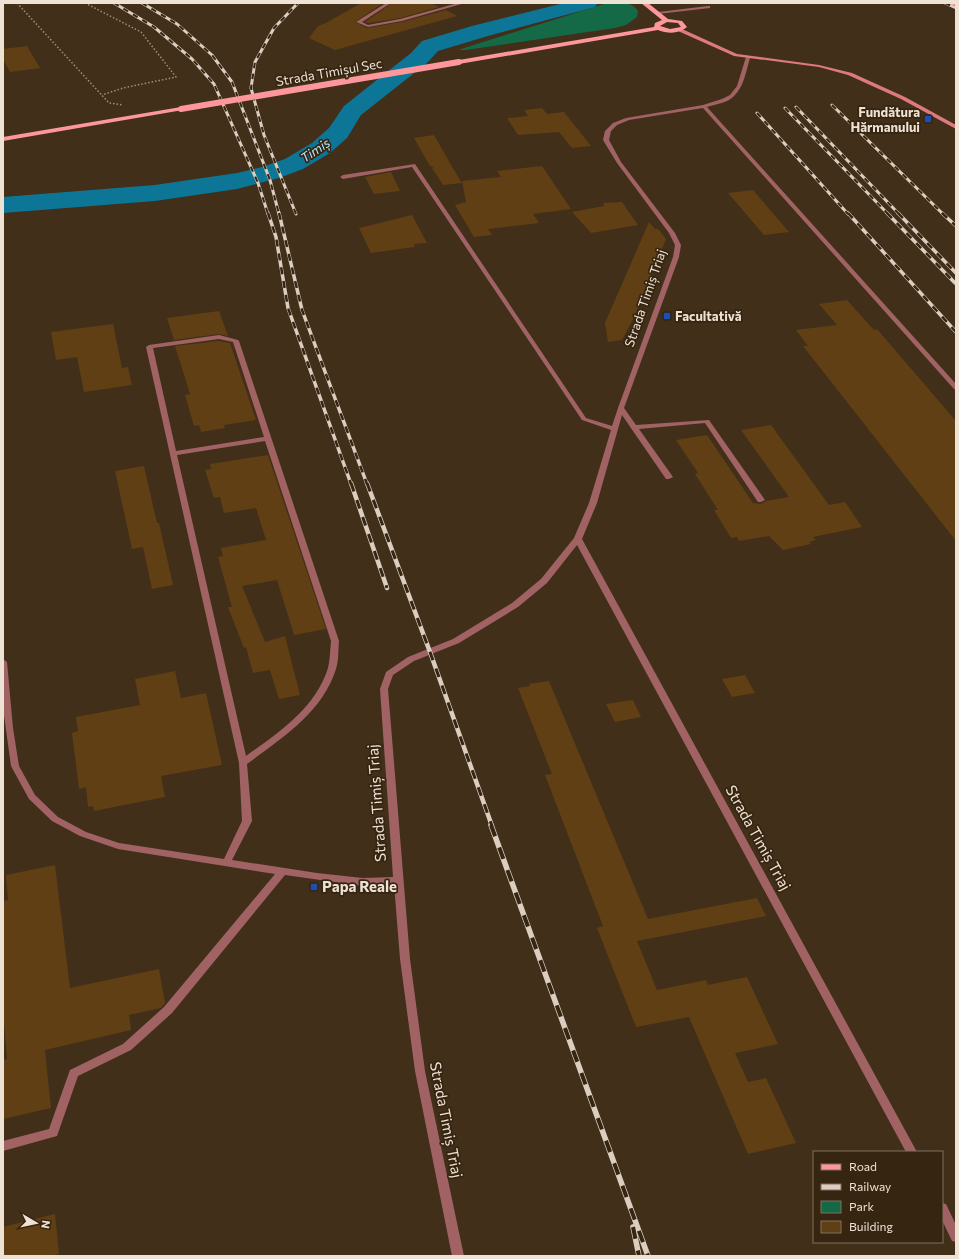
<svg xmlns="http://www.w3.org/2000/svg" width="959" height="1259" font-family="Commissioner,sans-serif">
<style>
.green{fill:#146a47}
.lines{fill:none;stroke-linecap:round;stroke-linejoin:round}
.river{fill:#0d7696;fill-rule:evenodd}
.building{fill:#613f14}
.path{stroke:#9e8f7f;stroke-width:1.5;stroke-dasharray:1.5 2;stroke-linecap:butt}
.lane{fill:#a16264;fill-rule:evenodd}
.secondary{fill:#de7a7f;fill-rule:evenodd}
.primary{fill:#fe979b;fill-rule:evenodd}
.rail-far3-casing{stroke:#dbcec0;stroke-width:3}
.rail-far2-casing{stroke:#dbcec0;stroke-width:3.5}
.rail-far1-casing{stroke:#dbcec0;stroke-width:4.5}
.rail-casing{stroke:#dbcec0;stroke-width:5.5}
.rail-far3{stroke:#362510;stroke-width:2;stroke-dasharray:5.5;stroke-linecap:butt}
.rail-far2{stroke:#362510;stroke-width:2.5;stroke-dasharray:7;stroke-linecap:butt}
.rail-far1{stroke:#362510;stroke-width:3;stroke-dasharray:9;stroke-linecap:butt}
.rail{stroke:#362510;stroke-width:4;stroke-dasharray:12;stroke-linecap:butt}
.primary-bridge{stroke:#fe979b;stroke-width:6}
.transit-dot{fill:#1a4fb4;stroke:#362510;stroke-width:1.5}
.labels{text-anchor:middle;stroke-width:3.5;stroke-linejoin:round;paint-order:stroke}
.far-street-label{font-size:13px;fill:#eee2d5;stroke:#362510}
.far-poi-label{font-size:13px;font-weight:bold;fill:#eee2d5;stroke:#362510;text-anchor:end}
.far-water-label{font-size:13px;font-style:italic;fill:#b2e6fc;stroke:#362510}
.street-label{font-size:15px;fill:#eee2d5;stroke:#362510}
.poi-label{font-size:15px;font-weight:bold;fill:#eee2d5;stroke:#362510;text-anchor:start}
</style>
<rect width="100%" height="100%" fill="#412f1a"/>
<path class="green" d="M607,3C619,3 631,0 638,11L637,17L626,25L615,28L466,50H458Z"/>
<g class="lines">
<path class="river" d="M564,3H598L595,7L488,36L438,51L427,63L361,115L347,138L330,153L303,169L279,178L237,189L155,201L3,213V197L155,185L237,173L262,167L285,159L312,143L329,128L344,106L411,53L422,41L472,26Z"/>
</g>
<path class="building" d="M361,3H383L355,22L367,28L402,22L446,10L457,16L335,50L309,38L318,26L326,23Z
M392,3H431L439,7L400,18L368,23L365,22Z
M27,46L40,68L10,72L3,59V49Z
M542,108L547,114L564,112L591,146L572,148L559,132L518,135L507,118L528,116L524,110Z
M434,135L451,165L462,183L443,185L432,168L434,167L430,166L414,138Z
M542,166L571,209L533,214L539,223L488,229L492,235L474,237L455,205L466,202L462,181L501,177L497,171Z
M391,172L400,191L374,194L365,177Z
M753,190L789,232L764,235L728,193Z
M622,202L638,225L591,233L572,212L604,206L603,203Z
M412,215L427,243L414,244L415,247L407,248L371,253L359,228Z
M649,222L655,229H658L666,239L634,317L622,340L608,342L605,323Z
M847,300L874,330L877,329L956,421V541L803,346H808L796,330L837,325L819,304Z
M219,311L228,336L219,334L174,340L167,318Z
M113,324L122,368L128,367L132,385L84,392L77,357L56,360L51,332Z
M219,341L230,343L256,420L224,425L225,428L201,432L199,425L194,426L185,395L190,394L175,346Z
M771,425L829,505L845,502L862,527L813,537L816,540L809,542L811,544L783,550L769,536L739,541L737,537L731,538L714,510H718L695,474L698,473L676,440L707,435L753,503L761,504L766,501L789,497L741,430Z
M268,455L326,629L294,635L277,580L242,586L265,642L285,636L300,695L279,699L270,670L253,673L246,647L244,648L228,607H232L218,557L223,556L221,548L266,540L256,508L224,513L220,497L214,498L205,470L211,469L210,464Z
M144,466L157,523H159L173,585L152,589L143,547L132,549L115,471Z
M175,671L181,698L206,693L222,765L161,776L165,797L94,811L93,806L88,807L86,787L79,789L72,733L78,731L76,717L140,705L135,679Z
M745,675L755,693L732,697L722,679Z
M549,681L648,919L757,898L766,916L637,941L657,990L706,980L708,985L747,977L778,1044L735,1053L748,1082L766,1078L796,1143L748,1154L689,1017L636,1027L597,928L603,926L545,775L552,774L518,688L530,686L529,684Z
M633,700L641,717L615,722L606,704Z
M55,865L70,988L159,969L165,1003L161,1008L129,1015L131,1030L45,1050L51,1108L3,1119V1060L7,1059L3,1012V901L8,900L6,875Z
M55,1214L59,1254L49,1256H3V1227Z"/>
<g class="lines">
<path class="path" d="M17,3L109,103L123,105
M85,3L141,32L176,77L123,88L102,95"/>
<path class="lane" d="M386,3H391L362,22L368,25L400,19L458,3H465L402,21L368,27L356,22Z
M708,6H710V8L658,14L656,13L658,12Z
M746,57L750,58C746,71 744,87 734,96C728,103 716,104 707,107L956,384V390L954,389L703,108L629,120L617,125L611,131L609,140L621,162L675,233L681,245L679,257L624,408L636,425L709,420L765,500L761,502H758L705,423L639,429L673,477L669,479H666L622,415L597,503L582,539L917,1152H906L577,545L547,583L518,607L459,643L414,661L393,675L388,689L410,959L425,1071L464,1256H452L415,1071L400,959L394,884L363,886L285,875L172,1013L131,1050L78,1076L57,1136L3,1151V1141L49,1129L70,1070L123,1044L164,1007L275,874L118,849L80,836L52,821L29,799L11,766L3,708V659L7,662L13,728L19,766L35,795L58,817L86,832L119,843L224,859L242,821L239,763L146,347L149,345L219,335L238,340L239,341L339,641C338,650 339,660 336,669C322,713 282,738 247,764L252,821L232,860L317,873L363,878L393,877L380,689L386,672L408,657L453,639L512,603L541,579L574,538L589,503L611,430L582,420L412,167L343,179L340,177L343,175L415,164L586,418L612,426L618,408L673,257L675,245L669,233L617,163L603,140L605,131L613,123L626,118L703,105L722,99L730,95L737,86ZM219,339L233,342L264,437L176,451L153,348ZM265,441L331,641C330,650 330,660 328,668C315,709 278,733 246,756L177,455Z
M942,1203L946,1204L956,1225V1242L952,1241L942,1220Z"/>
<path class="secondary" d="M678,29H682L737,54L819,65L852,73L905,97L956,125V129L901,99L848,75L819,67L734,56L678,31Z"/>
<path class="primary" d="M641,3H648L668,19L682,21L687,27C679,34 668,34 658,30L459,64L456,62L459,60L654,27L655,23L662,20ZM667,22L678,23L681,27L670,29L660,26Z
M947,3H956V6L948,4Z
M181,107L183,108V110L3,141V137Z"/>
<g class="rail-far3-casing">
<path id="rail-far3" d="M114,3L154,27L192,59L214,84L258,183L268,214
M142,3L177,24L212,55L232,82L270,180L279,214
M945,3L956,8
M832,105L943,214
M796,107L899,214
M785,108L888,214
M757,113L848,214
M296,214L264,135L251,88L255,62L274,28L298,3"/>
</g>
<g class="rail-far2-casing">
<path id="rail-far2" d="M268,213L276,237L288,308L351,484
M279,213L302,310L367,484
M848,213L956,332
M887,213L956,284
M898,213L956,273
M942,213L956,226"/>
</g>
<g class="rail-far1-casing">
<path id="rail-far1" d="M351,483L387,588
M367,483L430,652L492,826"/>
</g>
<g class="rail-casing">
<path id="rail" d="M491,825L648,1256
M633,1227L639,1256"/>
</g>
<use href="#rail-far3" class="rail-far3"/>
<use href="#rail-far2" class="rail-far2"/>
<use href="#rail-far1" class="rail-far1"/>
<use href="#rail" class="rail"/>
<path class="primary-bridge" d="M181,109L459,62"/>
</g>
<g class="transit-dot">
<rect x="924" y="115" width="8" height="8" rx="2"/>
<rect x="663" y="312" width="8" height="8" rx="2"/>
<rect x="310" y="883" width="8" height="8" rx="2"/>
</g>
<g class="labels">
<g class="far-street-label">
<text transform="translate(329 72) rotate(-10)" y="5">Strada Timișul Sec</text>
<text transform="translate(645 298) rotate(-71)" y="5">Strada Timiș Triaj</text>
</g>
<g class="far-poi-label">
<text x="920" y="117">Fundătura<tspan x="920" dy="15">Hărmanului</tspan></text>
<text x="675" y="321" text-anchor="start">Facultativă</text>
</g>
<g class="far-water-label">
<text transform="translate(315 150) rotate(-34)" y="5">Timiș</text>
</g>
<g class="street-label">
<text transform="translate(377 803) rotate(-94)" y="5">Strada Timiș Triaj</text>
<text transform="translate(758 838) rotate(61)" y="5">Strada Timiș Triaj</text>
<text transform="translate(446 1120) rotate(79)" y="5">Strada Timiș Triaj</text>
</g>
<g class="poi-label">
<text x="322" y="892">Papa Reale</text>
</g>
</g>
<rect width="959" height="1259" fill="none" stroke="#eee2d5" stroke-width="8"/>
<rect x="813" y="1151" width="130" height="92" fill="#362510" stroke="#80715f"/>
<rect x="821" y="1164" width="20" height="6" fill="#fe979b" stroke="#80715f"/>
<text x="849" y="1171" font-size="12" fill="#eee2d5">Road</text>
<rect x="821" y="1184" width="20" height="6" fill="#dbcec0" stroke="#80715f"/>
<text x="849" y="1191" font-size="12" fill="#eee2d5">Railway</text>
<rect x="821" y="1201" width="20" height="12" fill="#146a47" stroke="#80715f"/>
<text x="849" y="1211" font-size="12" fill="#eee2d5">Park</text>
<rect x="821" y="1221" width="20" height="12" fill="#613f14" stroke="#80715f"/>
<text x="849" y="1231" font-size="12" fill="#eee2d5">Building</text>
<g transform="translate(36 1223) rotate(99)" stroke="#362510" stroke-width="3" paint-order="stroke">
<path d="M0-3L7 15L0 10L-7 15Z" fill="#eee2d5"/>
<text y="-6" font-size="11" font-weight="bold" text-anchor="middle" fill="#eee2d5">N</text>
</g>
</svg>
